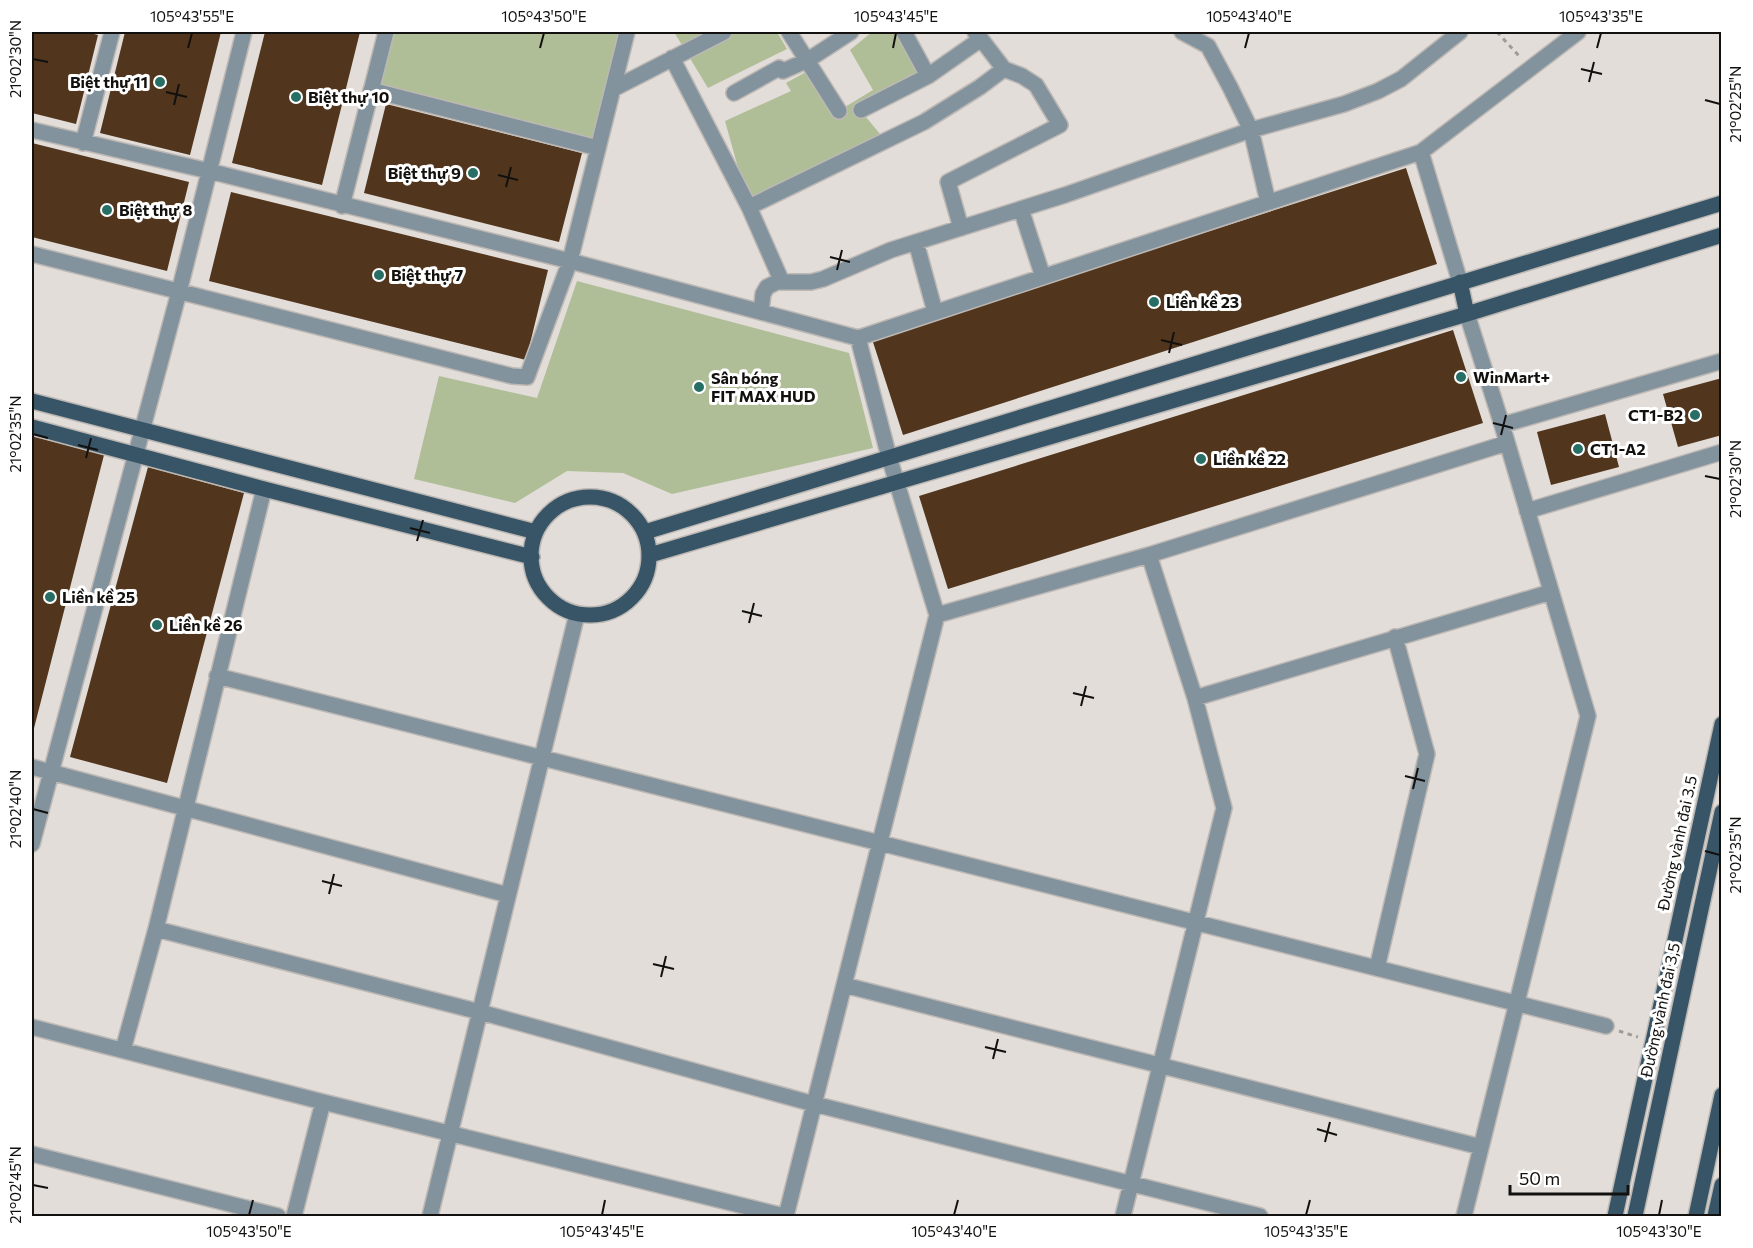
<svg xmlns="http://www.w3.org/2000/svg" width="1753" height="1248" font-family="Commissioner,sans-serif">
<style>
.green{fill:#b0be98}
.building{fill:#51361d}
.lines{fill:none;stroke-linecap:round;stroke-linejoin:round}
.minor-casing{stroke:#bdb8b4;stroke-width:18}
.major-casing{stroke:#bdb8b4;stroke-width:18}
.path{stroke:#9f9c98;stroke-width:3;stroke-dasharray:4.5 4.5;stroke-linecap:butt}
.minor{stroke:#82939e;stroke-width:15}
.major{stroke:#375567;stroke-width:15}
.ticks{fill:none;stroke:#12110f;stroke-width:2}
.poi-dot{fill:#276e65;stroke:#fff;stroke-width:2}
.labels{text-anchor:middle;stroke-width:6;stroke-linejoin:round;paint-order:stroke}
.poi-label{font-size:16px;font-weight:bold;fill:#12110f;stroke:#fff;text-anchor:start}
.street-label{font-size:16px;fill:#12110f;stroke:#fff}
.neatline{fill:none;stroke:#12110f;stroke-width:2}
.ticks-label{font-size:15px;text-anchor:middle;fill:#12110f}
</style>
<rect width="100%" height="100%" fill="#e2ddd8"/>
<path class="green" d="M386,32H627L598,148L371,90Z
M674,32H777L787,49L708,88Z
M872,32H904L928,76L861,111L885,140L749,207L725,121L791,91L786,83L813,68L840,110L873,90L850,50Z
M577,281L849,353L873,448L672,494L623,473L567,471L515,503L414,479L439,376L537,398Z"/>
<path class="building" d="M32,32H86L98,35L76,124L32,113Z
M125,32H221L190,155L100,133Z
M265,32H360L322,185L232,163Z
M386,104L582,153L559,242L364,193Z
M32,143L189,182L167,271L32,237Z
M1406,168L1437,264L903,435L872,339Z
M231,192L548,270L526,360L209,281Z
M1453,330L1483,423L948,589L919,496Z
M1722,378V435L1678,447L1663,394Z
M1605,414L1619,467L1551,485L1537,432Z
M32,436L104,455L32,736Z
M148,467L244,493L167,783L70,757Z"/>
<g class="lines">
<g class="minor-casing">
<path id="minor" d="M789,32L839,111
M904,32L928,76
M1182,32L1208,46L1230,87L1251,130L1268,202
M672,58L749,207L782,282
M613,89L724,32
M371,90L598,148
M734,93L779,68L783,71L808,60L851,32
M861,110L928,76L981,39L975,32
M32,130L209,171L570,261L858,338L1421,152L1578,32
M83,143L112,32
M1421,152L1460,282
M342,206L386,32
M749,207L924,122L980,87L1004,69
M1021,209L1043,277
M961,228L948,182L1060,125L1036,85L1022,76L1004,69L981,39
M916,242L935,312
M32,254L512,376L527,377L570,261L627,32
M761,312L763,294L767,287L777,282H811L823,279L891,250L1065,195L1251,130L1344,104L1378,91L1401,79L1460,32
M1502,425L1722,361
M1527,511L1722,452
M937,615L1149,555L1507,443
M217,676L1606,1026
M1195,698L1551,592
M32,767L508,895
M32,844L179,292L244,32
M156,929L480,1012L814,1104L1260,1216
M1377,968L1427,754L1395,637
M844,985L1481,1147
M32,1027L323,1102L784,1216
M123,1050L156,929L264,489
M32,1154L278,1216
M294,1216L323,1102
M430,1216L577,614
M786,1216L937,615L889,457L858,338
M1123,1216L1224,808L1195,698L1149,555
M1464,1216L1588,716L1502,425L1467,314"/>
</g>
<g class="major-casing">
<path id="major" d="M1460,282L1467,314
M32,401L536,532
M32,427L264,489L532,557
M531 556a59 59 0 1 1 118 0a59 59 0 1 1-118 0Z
M645,532L1722,203
M650,555L1467,314L1722,235
M1615,1216L1722,724
M1635,1216L1722,812
M1696,1216L1722,1095
M1715,1216L1722,1185"/>
</g>
<path class="path" d="M1497,32L1520,57
M1619,1031L1638,1037"/>
<use href="#minor" class="minor"/>
<use href="#major" class="major"/>
</g>
<path class="ticks" d="M188,48L192,33M540,48L544,33M893,48L896,33M1245,48L1249,33M1597,48L1601,33M33,59L48,62M1581,69L1602,74M1589,82L1594,62M166,92L187,97M1705,100L1720,104M174,105L179,84M498,175L518,180M506,187L511,167M830,257L850,262M837,270L842,250M1161,340L1182,345M1169,353L1174,332M1493,423L1513,428M33,434L48,438M1501,435L1506,415M78,445L98,450M86,458L91,438M1705,476L1720,479M410,528L430,533M417,541L423,520M742,611L762,616M749,623L754,603M1073,693L1094,698M1081,706L1086,686M1405,776L1425,781M1413,789L1418,768M33,809L48,813M1705,851L1720,855M322,881L342,886M329,894L334,874M653,964L674,969M661,977L666,956M985,1047L1006,1052M993,1059L998,1039M1317,1129L1337,1135M1325,1142L1330,1122M33,1185L48,1188M249,1215L253,1200M602,1215L605,1200M954,1215L958,1200M1306,1215L1310,1200M1659,1215L1662,1200"/>
<g class="poi-dot">
<circle cx="160" cy="82" r="6"/>
<circle cx="296" cy="97" r="6"/>
<circle cx="473" cy="173" r="6"/>
<circle cx="107" cy="210" r="6"/>
<circle cx="379" cy="275" r="6"/>
<circle cx="1154" cy="302" r="6"/>
<circle cx="1461" cy="377" r="6"/>
<circle cx="699" cy="387" r="6"/>
<circle cx="1695" cy="415" r="6"/>
<circle cx="1578" cy="449" r="6"/>
<circle cx="1201" cy="459" r="6"/>
<circle cx="50" cy="597" r="6"/>
<circle cx="157" cy="625" r="6"/>
</g>
<g class="labels">
<g class="poi-label">
<text x="148" y="88" text-anchor="end">Biệt thự 11</text>
<text x="308" y="103">Biệt thự 10</text>
<text x="461" y="179" text-anchor="end">Biệt thự 9</text>
<text x="119" y="216">Biệt thự 8</text>
<text x="391" y="281">Biệt thự 7</text>
<text x="1166" y="308">Liền kề 23</text>
<text x="1473" y="383">WinMart+</text>
<text x="711" y="384">Sân bóng<tspan x="711" dy="18">FIT MAX HUD</tspan></text>
<text x="1683" y="421" text-anchor="end">CT1-B2</text>
<text x="1590" y="455">CT1-A2</text>
<text x="1213" y="465">Liền kề 22</text>
<text x="62" y="603">Liền kề 25</text>
<text x="169" y="631">Liền kề 26</text>
</g>
<g class="street-label">
<text transform="translate(1677 843) rotate(-78)" y="6">Đường vành đai 3.5</text>
<text transform="translate(1660 1010) rotate(-78)" y="6">Đường vành đai 3,5</text>
</g>
</g>
<rect width="1753" height="1248" fill="none" stroke="#ffffff" stroke-width="66"/>
<path d="M1510 1185v9h118v-9" fill="none" stroke="#12110f" stroke-width="3"/>
<text x="1519" y="1185" font-size="18" fill="#12110f" stroke="#ffffff" stroke-width="4.5" paint-order="stroke">50 m</text>
<rect x="33" y="33" width="1687" height="1182" class="neatline"/>
<g class="ticks-label">
<text x="192" y="22">105°43'55"E</text>
<text x="544" y="22">105°43'50"E</text>
<text x="896" y="22">105°43'45"E</text>
<text x="1249" y="22">105°43'40"E</text>
<text x="1601" y="22">105°43'35"E</text>
<text transform="translate(16 59) rotate(-90)" y="5">21°02'30"N</text>
<text transform="translate(1736 104) rotate(-90)" y="5">21°02'25"N</text>
<text transform="translate(16 434) rotate(-90)" y="5">21°02'35"N</text>
<text transform="translate(1736 479) rotate(-90)" y="5">21°02'30"N</text>
<text transform="translate(16 809) rotate(-90)" y="5">21°02'40"N</text>
<text transform="translate(1736 855) rotate(-90)" y="5">21°02'35"N</text>
<text transform="translate(16 1185) rotate(-90)" y="5">21°02'45"N</text>
<text x="249" y="1237">105°43'50"E</text>
<text x="602" y="1237">105°43'45"E</text>
<text x="954" y="1237">105°43'40"E</text>
<text x="1306" y="1237">105°43'35"E</text>
<text x="1659" y="1237">105°43'30"E</text>
</g>
</svg>
